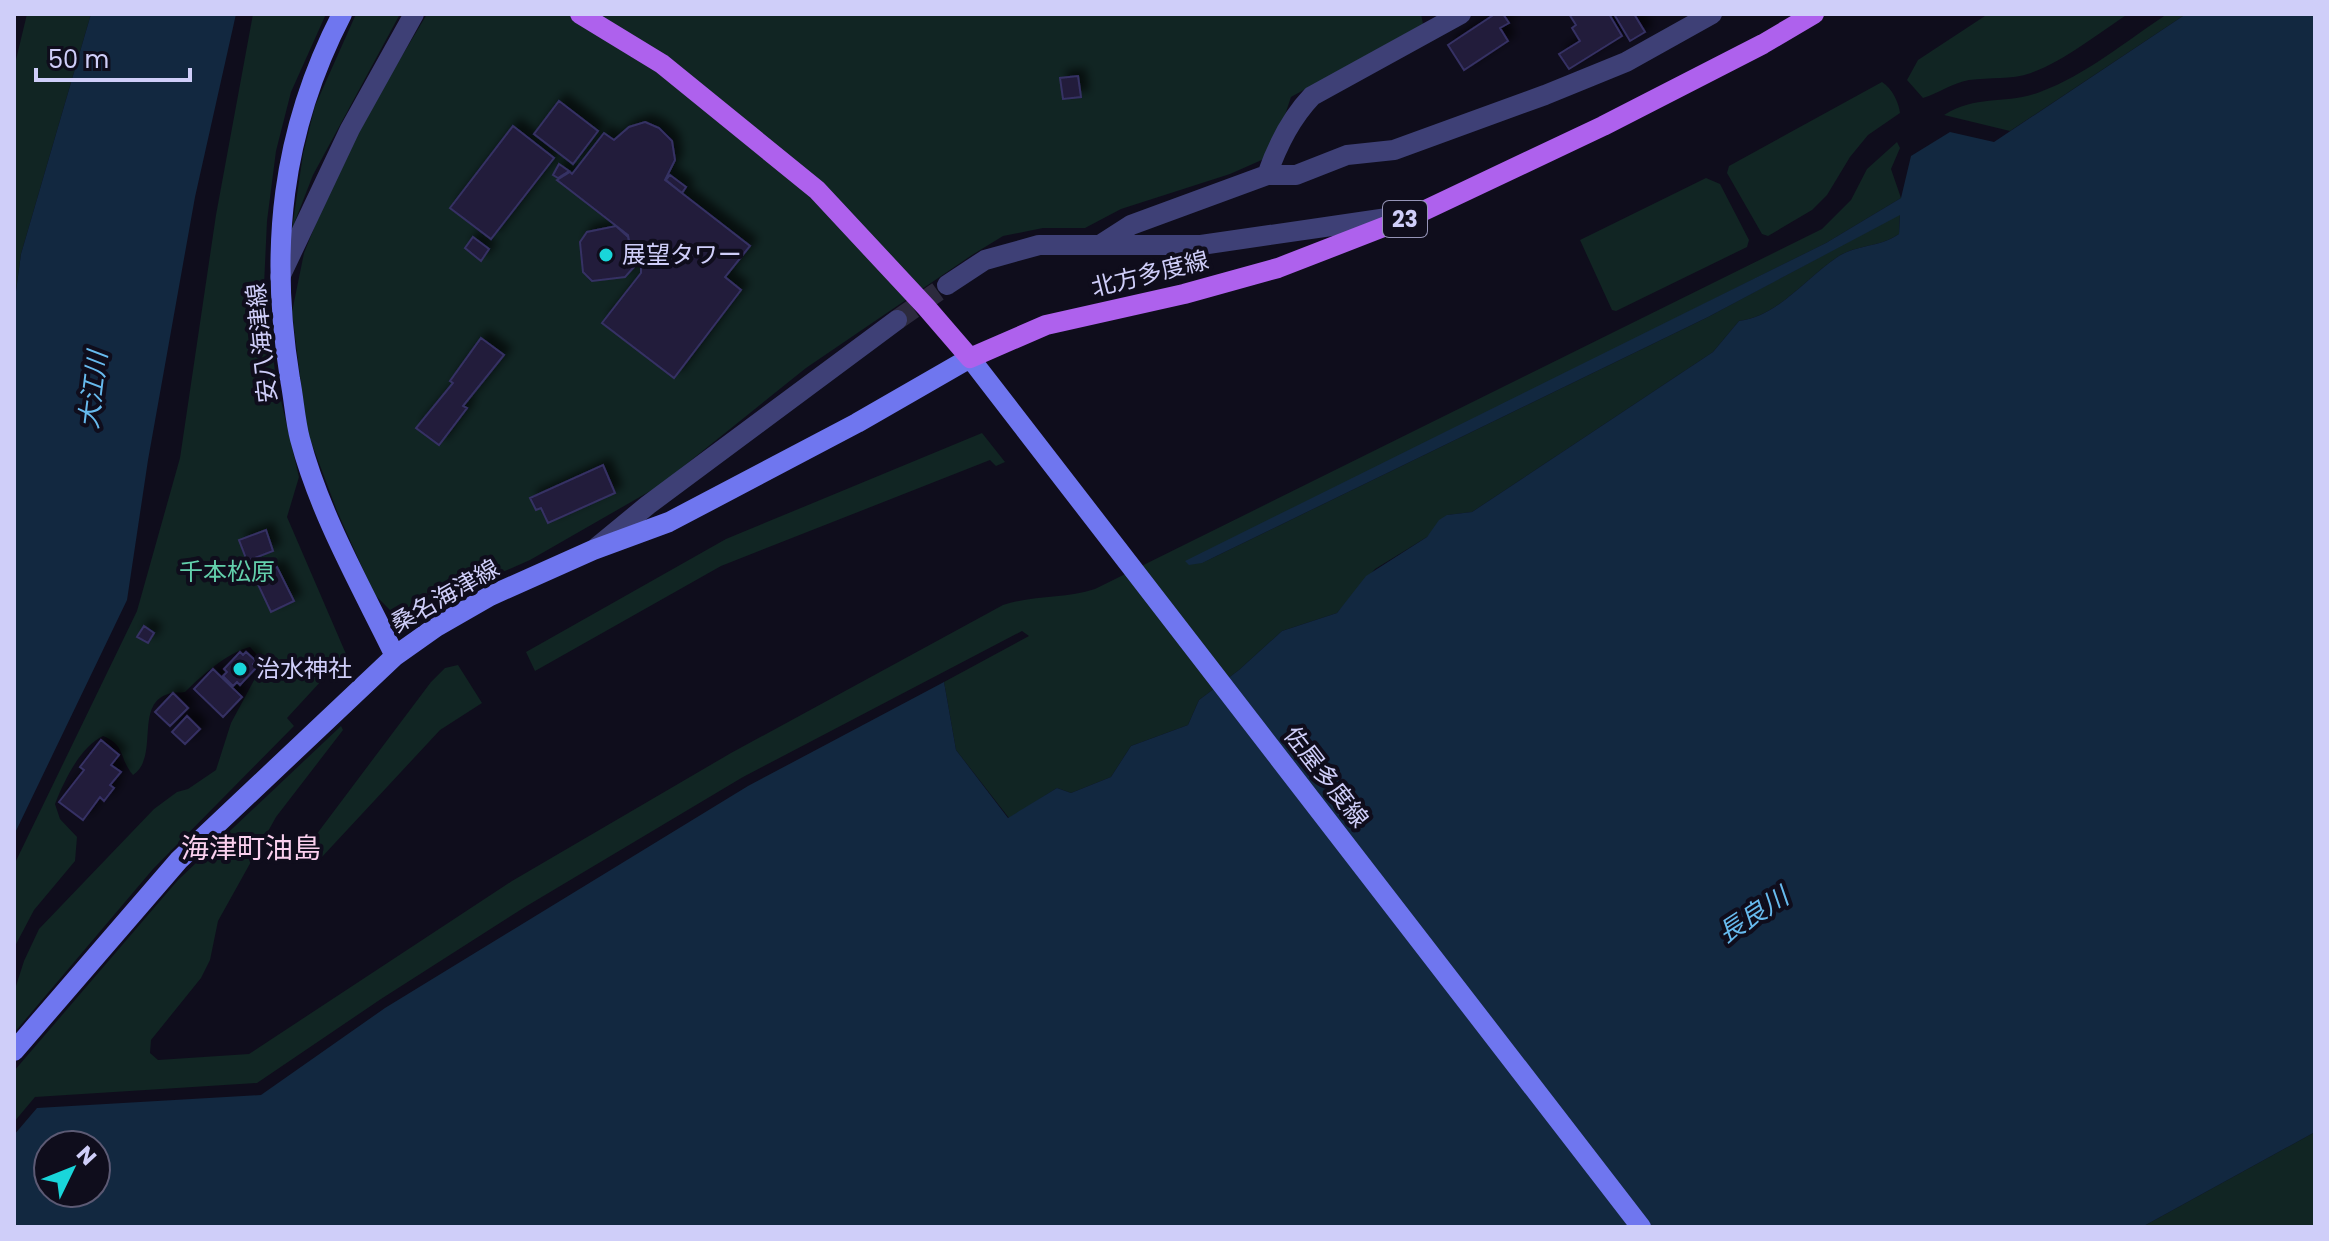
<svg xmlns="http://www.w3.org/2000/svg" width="2329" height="1241" font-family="Poppins,'Noto Sans JP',sans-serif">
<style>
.green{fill:#112523}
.water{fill:#122840;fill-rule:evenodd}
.building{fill:#201c3a;stroke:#363064;stroke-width:2;filter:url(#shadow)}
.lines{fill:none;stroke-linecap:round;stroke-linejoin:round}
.minor-tunnel{stroke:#2c2a3d;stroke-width:20;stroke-dasharray:20 10;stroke-linecap:butt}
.minor{stroke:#3e4076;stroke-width:20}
.secondary{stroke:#6f76ef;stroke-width:20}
.primary{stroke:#ae61ed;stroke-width:20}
.poi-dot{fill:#19d6da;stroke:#0f0d1c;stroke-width:3}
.labels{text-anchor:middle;stroke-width:8;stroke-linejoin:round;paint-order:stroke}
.shield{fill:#0f0d1c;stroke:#9594b7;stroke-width:2}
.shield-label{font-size:22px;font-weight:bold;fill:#cfcef9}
.poi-label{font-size:24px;fill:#cfcef9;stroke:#0f0d1c;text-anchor:start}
.street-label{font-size:24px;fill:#cfcef9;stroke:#0f0d1c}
.park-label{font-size:24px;fill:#63d0ac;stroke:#0f0d1c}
.water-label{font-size:26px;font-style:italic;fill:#67baee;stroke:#0f0d1c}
.quarter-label{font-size:28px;fill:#fad0ee;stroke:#0f0d1c}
</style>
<defs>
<filter id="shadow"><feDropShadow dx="7" dy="-7" stdDeviation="4" flood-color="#0009"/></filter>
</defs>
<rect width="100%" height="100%" fill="#0f0d1c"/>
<path class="green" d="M27,14H91L21,254L14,306V68Z
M253,14H326L291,92L276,151L267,221L264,286L276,379L299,477L287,517L346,654L287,718L294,726L153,869L14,1033L16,986L24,961L39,929L154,809L177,792L188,789L216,770L231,723L260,669L258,656L250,647C228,652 201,676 185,692C181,693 176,692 172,693C132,701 161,756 133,775C119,759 126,745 103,736C80,747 64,781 55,804L60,819L77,837L75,861L34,910L14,948V865L137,611L180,458L216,215Z
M356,14H400L313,175L292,229L303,154L315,106Z
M427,14H1421L1423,24L1291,97L1276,142L1264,159L1230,174L1121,209L1085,228H1043L1003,236L972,255L806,368L659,486L530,560L464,589L421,613L392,612L374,594L337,511L307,431L292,312L304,253L345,151Z
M1988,14H2128C2097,34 2066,60 2031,73C2011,80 1990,77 1969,80C1952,83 1939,93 1923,98L1907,80L1918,60Z
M2167,14H2186L2010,131L1944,115C1978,94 2005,105 2040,92C2086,75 2126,41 2167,14Z
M1882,82C1892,88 1899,103 1900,113L1868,135L1850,157L1827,195L1812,210L1768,236L1762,234L1727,173L1729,166Z
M1897,142L1900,148L1891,169L1901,198L1826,243L1522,395L1202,563L1708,317L1900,214L1899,234C1879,248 1856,244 1836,258C1805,279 1777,317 1739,321L1713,352L1472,512L1448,515L1427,537L1375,569L1337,613L1282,631L1239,670L1199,700L1188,725L1131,746L1111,777L1071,793L1057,788L1009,818L956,750L944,682L1029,636L1022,631L743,777L525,907L381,999L257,1083L35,1097L14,1122V1071L178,880L341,726L343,730L276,817L218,921L210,960L201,978L151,1040L150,1053L158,1060L249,1054L512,881L731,753L1003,605C1033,595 1065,599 1095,589L1822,229L1851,200L1867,169Z
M1706,178L1720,184L1749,240L1747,247L1616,311L1612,310L1580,240Z
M982,433L1005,462L996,466L990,460L721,566L535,671L526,652L726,539Z
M458,665L482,703L440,730L321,858H315L309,851L310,843L431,682L445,668Z
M2315,1132V1227H2142Z"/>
<path class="water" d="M91,14H236L195,197L148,460L127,600L14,835V306L21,254Z
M2186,14H2315V1132L2142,1227H14V1135L37,1108L261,1095L385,1008L748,786L944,682L956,750L1008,818L1057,788L1071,793L1111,777L1131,746L1188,725L1199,700L1239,670L1282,631L1337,613L1366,576L1427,537L1439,520L1447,515L1472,512L1713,352L1739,321C1777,317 1805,279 1836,258C1856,244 1879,248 1899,234L1900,215L1708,317L1202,563L1189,565L1185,561L1826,243L1901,198L1911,156L1950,132L1994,142ZM48,1145H96V1193H48Z"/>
<path class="building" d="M1495,14H1503L1509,23L1500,28L1508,41L1464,70L1448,45Z
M1569,14H1609L1622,36L1569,69L1559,54L1580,41L1572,28L1576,25Z
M1614,14H1634L1645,32L1630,41Z
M1078,76L1081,97L1063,99L1060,78Z
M559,101L598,131L573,164L534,134Z
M645,122L659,128L672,141L675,160L665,180L750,246L725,277L741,290L674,378L602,323L641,273V260L633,261L628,235L557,180L570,172L572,174L604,133L614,140L629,127Z
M513,126L554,158L491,239L450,208Z
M559,164L569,171L558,178L553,175Z
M670,175L686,187L682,193L666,180Z
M616,226L628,237L634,267L625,277L592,281L583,272L580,242L587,232Z
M473,237L489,249L481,261L465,248Z
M481,338L504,355L463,406L467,408L439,445L416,428L453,383L450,381Z
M603,465L615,493L548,523L541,508L536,510L530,498Z
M266,530L273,551L247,561L239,540Z
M277,567L294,601L271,612L255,578Z
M144,626L154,633L148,643L137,637Z
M240,652L243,655L246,652L256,661L253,664L256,668L240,685L237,682L233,686L223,676L227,672L224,669Z
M213,669L242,697L223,717L194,689Z
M173,693L188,708L170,726L155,712Z
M187,716L200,729L185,744L172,732Z
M101,740L119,755L111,765L121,772L110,785L114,788L104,801L100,797L83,820L59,802L84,770L80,767Z"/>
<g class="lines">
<path class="minor-tunnel" d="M897,320L947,285"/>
<path class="minor" d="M1267,175H1296L1347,155L1394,150L1545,95L1626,62L1712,14
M1103,243L1131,225L1267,175C1277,146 1291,118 1312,96L1461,14
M280,277L350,129L414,14
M947,285L985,260L1039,245H1201L1401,216
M597,547L648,505L897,320"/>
<path class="secondary" d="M342,14C281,132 269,250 290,379C294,399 295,420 300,439C320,515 361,586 395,656
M14,1051L179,860L395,656L436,627L490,596L593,550L669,522L857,423L970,358L1641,1227"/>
<path class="primary" d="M580,14L662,64L817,190L926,307L970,358L1046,325L1184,294L1278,268L1417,214L1603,126L1763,44L1814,14"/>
</g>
<g class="poi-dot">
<circle cx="606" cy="255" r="8"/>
<circle cx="240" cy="669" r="8"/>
</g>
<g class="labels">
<rect class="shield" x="1383" y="201" width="44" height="36" rx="6"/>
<g class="shield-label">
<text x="1405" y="227">23</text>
</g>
<g class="poi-label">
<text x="622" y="263">展望タワー</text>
<text x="256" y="677">治水神社</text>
</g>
<g class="street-label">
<text transform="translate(1150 274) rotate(-14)" y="8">北方多度線</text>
<text transform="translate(262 343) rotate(-96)" y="8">安八海津線</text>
<text transform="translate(445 596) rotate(-30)" y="8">桑名海津線</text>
<text transform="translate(1326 777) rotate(52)" y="8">佐屋多度線</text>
</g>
<g class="park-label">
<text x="227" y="580">千本松原</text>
</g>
<g class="water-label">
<text transform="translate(93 390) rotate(-83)" y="9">大江川</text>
<text transform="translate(1753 915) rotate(-33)" y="9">長良川</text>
</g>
<g class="quarter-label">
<text x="251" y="858">海津町油島</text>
</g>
</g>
<rect width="2329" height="1241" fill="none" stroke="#cfcef9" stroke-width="32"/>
<g transform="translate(72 1169) rotate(47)"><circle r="38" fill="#0f0d1c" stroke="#5c5a74" stroke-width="2"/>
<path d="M0-6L14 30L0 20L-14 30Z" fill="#19d6da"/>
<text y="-12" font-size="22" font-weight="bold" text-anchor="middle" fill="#cfcef9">N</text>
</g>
<path d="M36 68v12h154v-12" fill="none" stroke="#cfcef9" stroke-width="4"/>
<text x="48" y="68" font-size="24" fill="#cfcef9" stroke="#0f0d1c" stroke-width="6" paint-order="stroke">50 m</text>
</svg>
